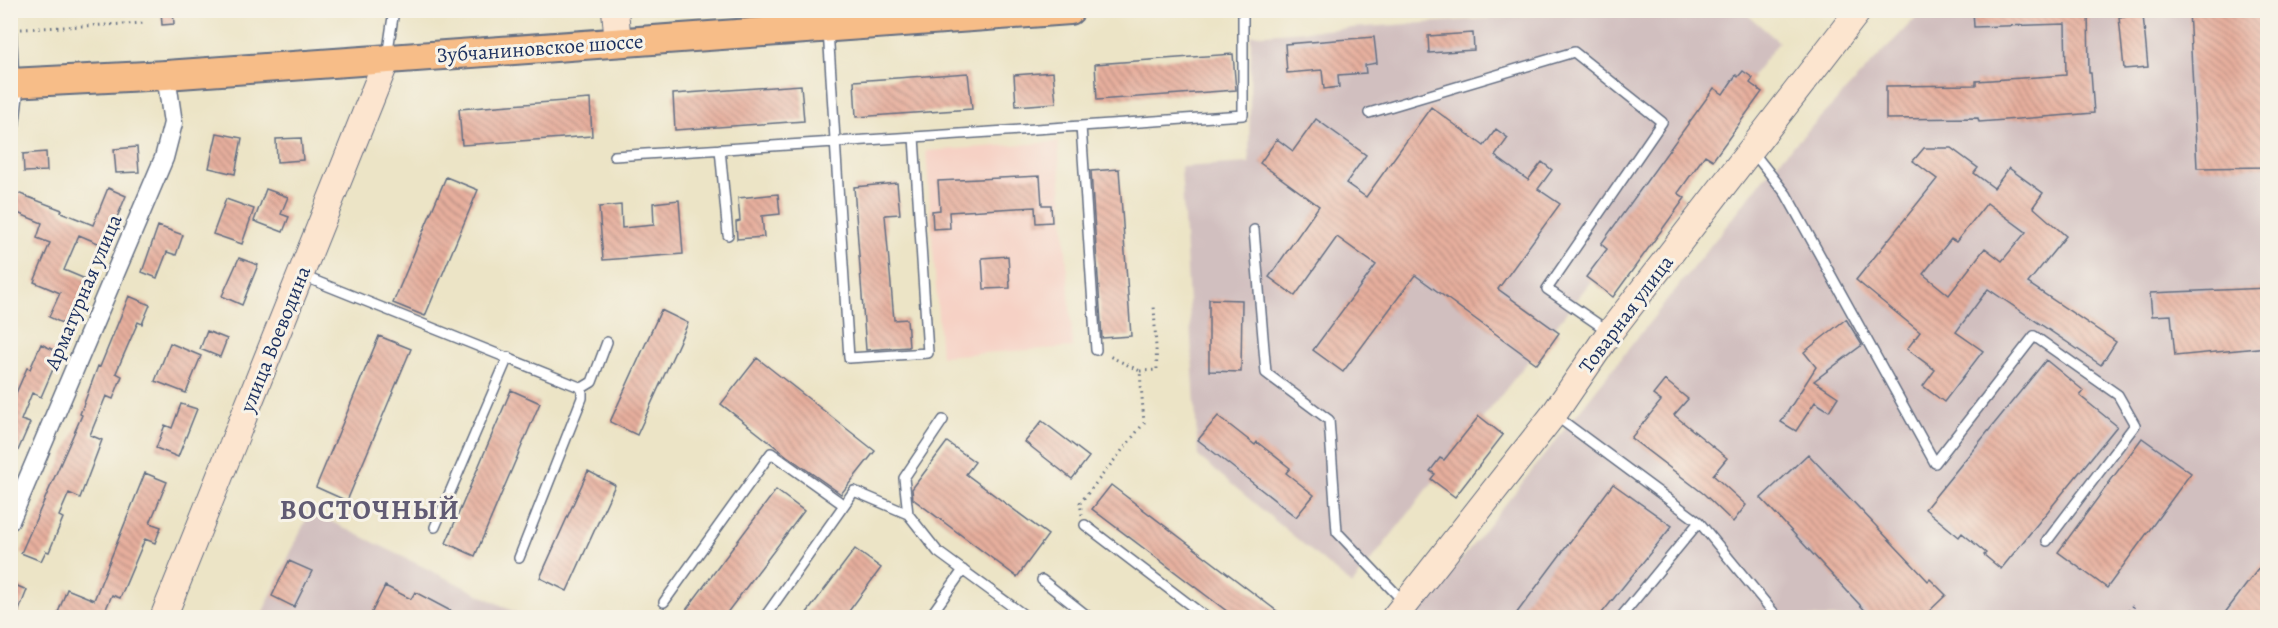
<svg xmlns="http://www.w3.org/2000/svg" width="2278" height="628" font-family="Alegreya,serif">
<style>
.built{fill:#f6d1c5}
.industrial{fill:#d1bfbf}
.building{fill:url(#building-back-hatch);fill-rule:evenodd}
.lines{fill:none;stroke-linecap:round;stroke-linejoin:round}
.lane-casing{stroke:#646e82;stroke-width:12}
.street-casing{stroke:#646e82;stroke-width:21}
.secondary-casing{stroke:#646e82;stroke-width:28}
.primary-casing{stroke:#646e82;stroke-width:32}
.path{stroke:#646e82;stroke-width:3;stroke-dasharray:1.5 4.5;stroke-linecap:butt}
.lane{stroke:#fff;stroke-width:9}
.street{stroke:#fff;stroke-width:18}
.secondary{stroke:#fce5cf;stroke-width:26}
.primary{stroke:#f7bd88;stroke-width:28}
.rail{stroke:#1b2f5e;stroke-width:4.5;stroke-dasharray:9 4.5;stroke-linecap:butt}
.labels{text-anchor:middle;stroke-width:6;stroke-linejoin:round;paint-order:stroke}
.street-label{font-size:21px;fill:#1b2f5e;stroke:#f7f3e8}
.district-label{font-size:27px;font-weight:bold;letter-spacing:1.5px;fill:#625c74;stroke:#f7f3e8}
</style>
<defs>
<pattern id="building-back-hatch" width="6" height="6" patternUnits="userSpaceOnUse" patternTransform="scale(1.5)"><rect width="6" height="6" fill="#e7af9d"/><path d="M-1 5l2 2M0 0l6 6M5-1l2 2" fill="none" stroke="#ba8f83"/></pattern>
</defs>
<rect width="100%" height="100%" fill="#f7f3e8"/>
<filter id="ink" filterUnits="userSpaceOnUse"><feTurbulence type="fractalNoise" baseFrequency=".0167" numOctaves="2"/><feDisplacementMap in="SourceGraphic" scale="12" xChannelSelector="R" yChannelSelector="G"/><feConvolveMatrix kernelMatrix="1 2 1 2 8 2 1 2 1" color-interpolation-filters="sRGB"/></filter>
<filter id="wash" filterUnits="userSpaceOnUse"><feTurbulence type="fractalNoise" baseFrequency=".008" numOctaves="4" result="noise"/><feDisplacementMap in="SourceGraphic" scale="24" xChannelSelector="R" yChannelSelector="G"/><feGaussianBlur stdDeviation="1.35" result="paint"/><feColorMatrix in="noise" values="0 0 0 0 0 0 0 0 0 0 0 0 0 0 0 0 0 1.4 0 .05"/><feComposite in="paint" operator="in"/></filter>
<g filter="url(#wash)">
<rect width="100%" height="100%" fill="#ece4c6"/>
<path class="built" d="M1058,142L1073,347L941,356L926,151Z"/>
<path class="industrial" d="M1742,10L1779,42L1352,585L1198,456L1181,167L1249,163L1251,35L1598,11Z
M1922,11H2267V617L1415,618L1772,168Z
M310,511L525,617L260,618Z"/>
<g id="blocks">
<path class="building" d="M161,10H173L174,24L162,25Z
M1973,10H2088L2089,73H2091L2094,113L1979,122L1978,118L1886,119V86L1976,85V81L2066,75L2065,24L1974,27Z
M2189,10H2268V167L2197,168Z
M2143,15L2148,67L2124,69L2119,17Z
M1473,33L1474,50L1429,53L1428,36Z
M1374,37L1377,63L1365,65L1366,73L1338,75L1339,87L1324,89L1322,70L1287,73L1285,44Z
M1233,54L1236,90L1097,100L1095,64Z
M1743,71L1753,78L1750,83L1762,92L1713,160L1705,155L1678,193L1685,198L1613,297L1586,277L1607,249L1601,244L1714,88L1723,94L1736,75L1738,77Z
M1053,72L1056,103L1016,106L1014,75Z
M968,73L972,109L856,117L854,81Z
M801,85L804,121L675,130L673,94Z
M590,99L592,136L462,145L459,109Z
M1431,107L1484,146L1496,129L1508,138L1495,156L1528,180L1542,162L1552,170L1538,189L1560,204L1498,289L1559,333L1537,364L1415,275L1343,372L1313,350L1376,265L1337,237L1295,296L1269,277L1319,206L1260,163L1277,139L1293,151L1316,119L1366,155L1346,183L1366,197Z
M217,133L242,138L235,174L209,168Z
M301,138L303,160L277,162L276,139Z
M137,147L139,172L116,173L114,149Z
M1924,148H1951L1978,168L1974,173L1994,188L2009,168L2043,193L2033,207L2066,236L2028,283L2116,342L2101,365L1988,289L1956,332L1983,351L1944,402L1923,386L1935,370L1907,349L1920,332L1856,280L1937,179L1913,161ZM1987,203L2026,232L2002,261L1985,248L1949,295L1923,274L1951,239L1956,242Z
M46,152L47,171L24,172L23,154Z
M1119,169L1131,336L1102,338L1091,171Z
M1040,176L1042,205H1051L1052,222L1036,223L1035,207L949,212L950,228L933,229L932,211L940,210L938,181Z
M446,177L478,190L425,316L393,303Z
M897,183L900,214L885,215L894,320L907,319L909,347L866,350L854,187Z
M108,188L126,196L105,246L79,235L64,270L90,281L70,327L49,317L60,293L34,282L50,243L37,238L42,223L10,210V190L62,210L61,212L93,225Z
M266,189L288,197L281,214L289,217L283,232L254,221Z
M778,194L780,214L762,216L764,237L737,239L736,222L740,221L738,198Z
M226,199L254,209L242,244L213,234Z
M679,200L683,254L603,260L599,207L621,205L622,228L654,225L653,203Z
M158,226L183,235L176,255L167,252L157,278L142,272Z
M1008,256L1010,288L984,289L982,258Z
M239,258L258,265L242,305L222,296Z
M2268,288V347L2175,356L2171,315L2152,316L2150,293Z
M129,296L150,305L142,324L138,322L116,373L122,376L113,399L106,396L90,435L102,440L80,498L69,493L59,516L63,518L49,552L46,551L41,561L21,553L82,415L80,414L98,366L100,367Z
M1209,299L1242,300L1241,372L1209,371Z
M661,310L688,323L637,435L610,422Z
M1846,319L1862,345L1814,381L1838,397L1829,411L1815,402L1796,431L1781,422L1816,367L1804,352Z
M207,331L227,339L220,357L200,349Z
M379,336L411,349L347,501L316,487Z
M170,343L201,356L186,393L155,381Z
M41,344L60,353L41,397L32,393L21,420L30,423L10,469V407L27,368L30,369Z
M757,358L875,451L841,494L787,456L721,404Z
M2046,360L2084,391L2080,396L2117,426L2001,569L1984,555L1986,553L1962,533L1959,537L1925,509Z
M1665,380L1688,399L1674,415L1727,458L1713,475L1746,505L1733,522L1704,494L1631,438L1661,401L1653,395Z
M511,390L540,403L475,556L446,543Z
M181,404L197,409L178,457L156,448L165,425L172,428Z
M1218,416L1255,445L1257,442L1290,468L1286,473L1314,495L1296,517L1198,440Z
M1479,416L1503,435L1455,497L1431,479L1435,474L1430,471L1440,458L1444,460Z
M1042,421L1089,457L1072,479L1025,442Z
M2142,438L2191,473L2107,588L2058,552Z
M947,442L975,462L966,474L1048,535L1017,577L913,499L912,489Z
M1808,454L1928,581L1930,579L1946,595L1922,618H1872L1761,498Z
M588,471L615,485L567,591L540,578Z
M145,473L167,482L150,523L161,527L155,543L145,539L120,598L112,595L102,618H56L67,589L94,600Z
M1613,484L1672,526L1598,618H1513Z
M1111,485L1286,618H1236L1092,509Z
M776,490L804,511L723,618H680Z
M855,549L881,568L844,618H803Z
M2268,556V618H2221Z
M289,561L312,571L294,607L272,596Z
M10,583L27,590L16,618H10Z
M385,586L411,599L415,592L464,618H369Z"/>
</g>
</g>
<g filter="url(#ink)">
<use href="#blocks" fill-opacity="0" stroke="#646e82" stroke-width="1.5"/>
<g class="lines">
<g class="lane-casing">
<path id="lane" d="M780,10L781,29
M11,25L14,81
M387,57L394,10
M1369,113L1574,52L1662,122L1547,289L1608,331
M1081,126L1243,115V10
M914,137L1081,126L1096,350
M720,149L728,235
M1752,151L1786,194L1935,463L2034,336L2118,395L2135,425L2047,541
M614,156C714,150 814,143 914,137L928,353L849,358L828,30
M1254,230L1266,373L1329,420L1337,532L1403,601
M303,276L582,388L592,382L607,342
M1556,416L1699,522L1620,618
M908,514L904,478L943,420
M1699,522L1778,618
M1085,525L1207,618
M435,527L508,357
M519,558L582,398V388
M1042,580L1090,618
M664,602L771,453L844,505
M764,618L854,491L908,514L938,552L1028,618
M929,618L963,570"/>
</g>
<g class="street-casing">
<path id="street" d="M10,125L15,83
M10,521L164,158L173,123L166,75"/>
</g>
<g class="secondary-casing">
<path id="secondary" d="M615,10L618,43
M163,618L387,59
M1394,618L1554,414L1610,332L1859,10"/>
</g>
<g class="primary-casing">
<path id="primary" d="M10,83L166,75L1070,10"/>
</g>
<path class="path" d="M21,29L146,23
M1140,371L1157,370L1154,305
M1082,515L1080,503L1144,423L1140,371L1107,355"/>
<use href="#lane" class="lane"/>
<use href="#street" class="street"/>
<use href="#secondary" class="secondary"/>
<use href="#primary" class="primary"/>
<path class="rail" d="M2125,618L2133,606"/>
</g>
</g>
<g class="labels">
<g class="street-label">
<text transform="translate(540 48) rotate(-4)" y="7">Зубчаниновское шоссе</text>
<text transform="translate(83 292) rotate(-67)" y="7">Арматурная улица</text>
<text transform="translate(1626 314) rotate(-53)" y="7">Товарная улица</text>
<text transform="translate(275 339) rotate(-68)" y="7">улица Воеводина</text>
</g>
<g class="district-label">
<text x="370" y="519">ВОСТОЧНЫЙ</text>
</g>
</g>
<rect width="2278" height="628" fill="none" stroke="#f7f3e8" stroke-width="36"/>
</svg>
